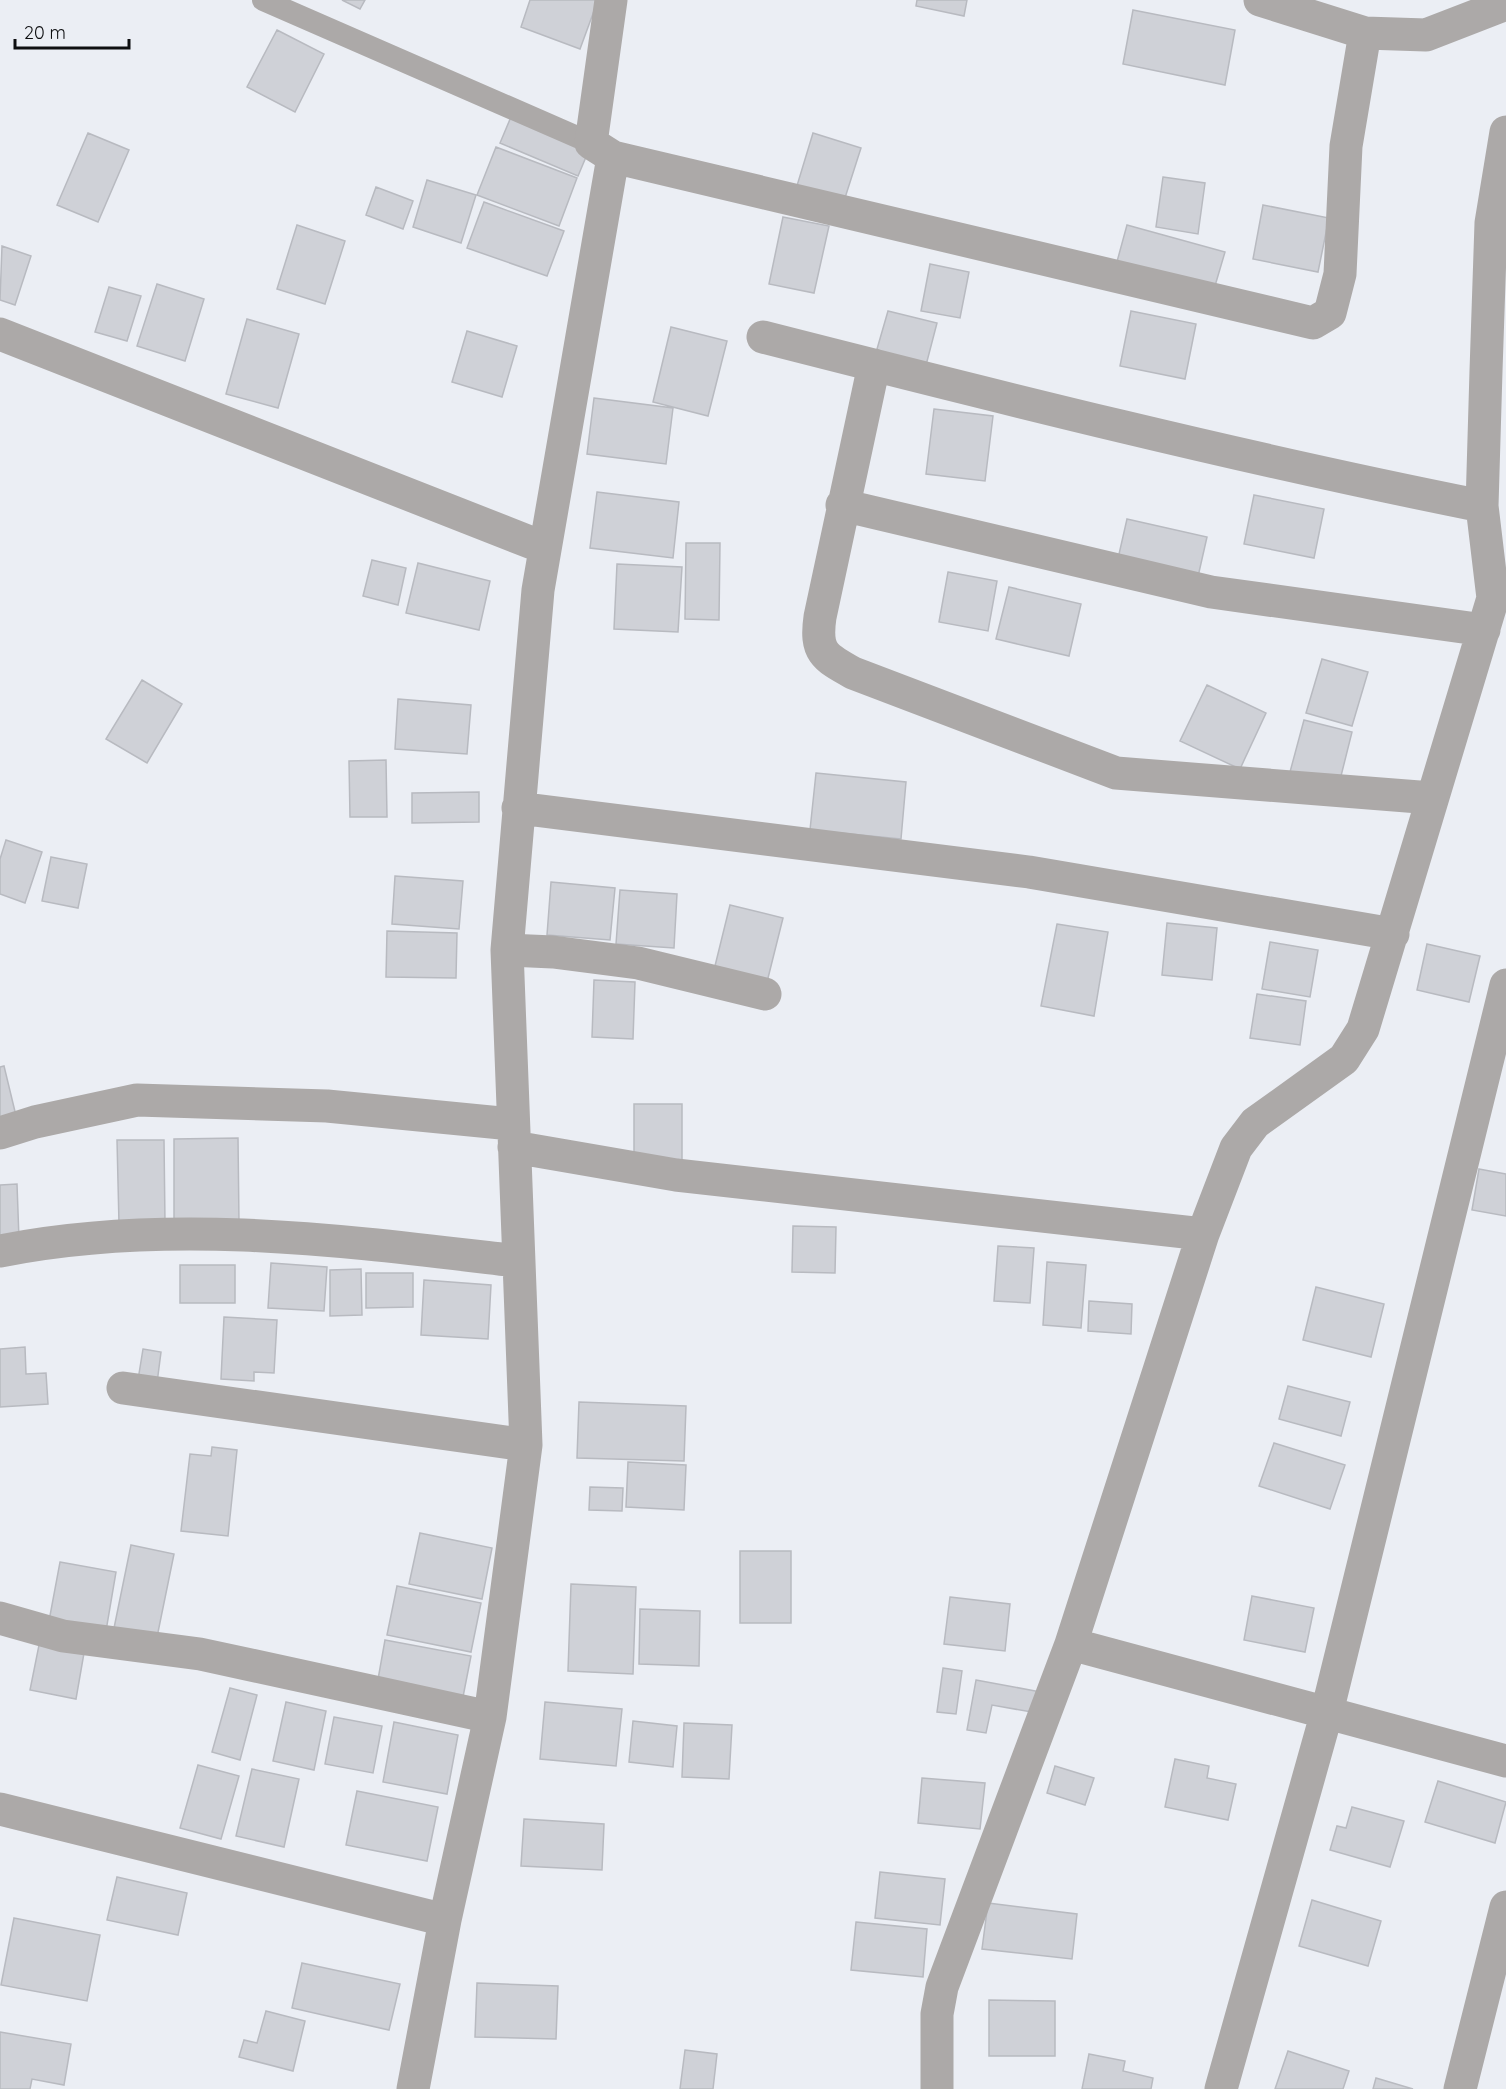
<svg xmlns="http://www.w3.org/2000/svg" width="1506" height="2089" font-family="Quicksand,sans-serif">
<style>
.building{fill:#cfd1d7;stroke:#b8bac0;stroke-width:1.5}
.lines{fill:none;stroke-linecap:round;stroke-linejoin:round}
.service{stroke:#aca9a8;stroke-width:22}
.minor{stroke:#aca9a8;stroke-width:33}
</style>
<rect width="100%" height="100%" fill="#ebeef4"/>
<path class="building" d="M342,0H365L360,9Z
M530,0H598L580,49L521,27Z
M917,0H967L964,16L916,6Z
M1133,10L1235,30L1225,85L1123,64Z
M277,30L324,54L295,112L247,87Z
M516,105L594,138L578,176L500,143Z
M88,133L129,150L98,222L57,205Z
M813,133L861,148L843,204L796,189Z
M496,147L577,178L559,226L477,195Z
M1163,177L1205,183L1198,234L1156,227Z
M427,180L476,195L461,243L413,227Z
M376,187L413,201L403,229L366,215Z
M484,202L564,231L547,276L467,248Z
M1263,205L1329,218L1318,272L1253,259Z
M783,217L829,226L814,293L769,284Z
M297,225L345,241L325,304L277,289Z
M1127,225L1225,252L1212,296L1115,269Z
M2,246L31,256L15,305L0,300Z
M930,264L969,272L960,318L921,311Z
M157,284L204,299L185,361L137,346Z
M109,287L141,296L127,341L95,332Z
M888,311L937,323L925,369L875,356Z
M1131,311L1196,324L1185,379L1120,366Z
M247,319L299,334L278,408L226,394Z
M671,327L727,341L708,416L653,402Z
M467,331L517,346L502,397L452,382Z
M594,398L673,408L666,464L587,454Z
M934,409L993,416L985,481L926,474Z
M597,492L679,502L673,558L590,548Z
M1254,495L1324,509L1314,558L1244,544Z
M1127,519L1207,537L1197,581L1117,563Z
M686,543H720L719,620L685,619Z
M372,560L406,568L398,605L363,596Z
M418,563L490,581L479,630L406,613Z
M617,564L682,567L678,632L614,629Z
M948,572L997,581L988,631L939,622Z
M1009,587L1081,604L1069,656L996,639Z
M1322,659L1368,672L1352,726L1306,713Z
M142,680L182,704L147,763L106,739Z
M1207,685L1266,713L1240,769L1180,741Z
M398,699L471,705L467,754L395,749Z
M1304,720L1352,732L1339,784L1290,772Z
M386,760L387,817H350L349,761Z
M816,773L906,782L901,839L810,830Z
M479,792V822L412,823V793Z
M6,840L42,852L25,903L0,894V859Z
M51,857L87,864L78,908L42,901Z
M395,876L463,881L459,929L392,924Z
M551,882L615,888L610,940L547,935Z
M620,890L677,894L674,948L616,944Z
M730,905L783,918L767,982L714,970Z
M1167,923L1217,928L1212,980L1162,975Z
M1057,924L1108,932L1094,1016L1041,1006Z
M387,931L457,933L456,978L386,977Z
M1270,942L1318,950L1310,997L1262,989Z
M1427,944L1480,956L1469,1002L1417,990Z
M594,980L635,982L633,1039L592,1037Z
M1257,994L1306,1001L1300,1045L1250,1038Z
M4,1066L18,1124L0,1129V1067Z
M634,1104H682V1163H634Z
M238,1138L239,1223L174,1224V1139Z
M117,1140H164L165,1223L119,1224Z
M1479,1169L1506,1174V1216L1472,1210Z
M17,1184L19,1239L0,1240V1185Z
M793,1226L836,1227L835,1273L792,1272Z
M998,1246L1034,1248L1030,1303L994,1301Z
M1047,1262L1086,1265L1081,1328L1043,1325Z
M271,1263L327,1267L324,1311L268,1308Z
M180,1265H235V1303H180Z
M361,1269L362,1315L330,1316V1270Z
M366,1273H413V1307L366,1308Z
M424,1280L491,1285L488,1339L421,1335Z
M1316,1287L1384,1304L1371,1357L1303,1340Z
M1089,1301L1132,1304L1131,1334L1088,1331Z
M224,1317L277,1320L274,1373L254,1372V1381L221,1379Z
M25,1347L26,1374L46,1373L48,1404L0,1407V1349Z
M143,1349L161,1352L157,1383L138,1380Z
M1288,1386L1350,1402L1341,1436L1279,1419Z
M579,1402L686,1406L684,1461L577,1458Z
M1274,1443L1345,1465L1330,1509L1259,1486Z
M212,1447L237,1450L228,1536L181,1531L190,1454L211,1456Z
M628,1462L686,1465L684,1510L626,1507Z
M590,1487L623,1488L622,1511L589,1510Z
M420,1533L492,1548L482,1599L409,1584Z
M131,1545L174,1554L156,1642L113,1633Z
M740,1551H791V1623H740Z
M60,1562L116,1572L106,1631L49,1621Z
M571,1584L636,1587L633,1674L568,1671Z
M397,1586L481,1603L471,1652L387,1635Z
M1252,1596L1314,1608L1305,1652L1244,1640Z
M950,1597L1010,1604L1005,1651L944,1644Z
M640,1609L700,1611L699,1666L639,1664Z
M385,1640L471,1656L462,1702L377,1685Z
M39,1645L84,1653L76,1699L30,1690Z
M943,1668L962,1671L956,1714L937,1712Z
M976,1680L1041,1692L1037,1713L992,1705L986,1733L967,1730Z
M230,1688L257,1695L240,1760L212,1752Z
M286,1702L326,1711L314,1770L273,1761Z
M545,1702L622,1709L616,1766L540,1759Z
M334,1717L382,1726L373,1773L325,1764Z
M633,1721L677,1726L673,1767L629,1762Z
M394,1722L458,1735L447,1794L383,1782Z
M684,1723L732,1725L729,1779L682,1777Z
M1175,1759L1209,1766L1207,1778L1236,1784L1228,1820L1165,1807Z
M198,1765L239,1776L221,1839L180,1828Z
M1055,1766L1094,1778L1085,1805L1047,1793Z
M252,1769L299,1779L284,1847L236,1836Z
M922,1778L985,1783L980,1829L918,1823Z
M1438,1781L1506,1802L1495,1843L1425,1822Z
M357,1791L438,1807L427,1861L346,1845Z
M1352,1807L1404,1821L1390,1867L1330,1850L1337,1826L1346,1828Z
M524,1819L604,1824L602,1870L521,1866Z
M880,1872L945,1879L940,1925L875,1918Z
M117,1877L187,1893L178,1935L107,1920Z
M1312,1900L1381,1921L1368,1966L1299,1946Z
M988,1903L1077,1914L1072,1959L982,1949Z
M14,1918L100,1935L87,2001L1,1985Z
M856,1922L927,1929L923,1977L851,1970Z
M302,1963L400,1984L389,2030L292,2008Z
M477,1983L558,1986L556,2039L475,2037Z
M989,2000L1055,2001V2056H989Z
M266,2011L305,2021L293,2071L239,2057L244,2040L257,2043Z
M0,2032L71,2044L64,2085L32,2079L30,2089H0Z
M685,2050L717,2054L713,2089H680Z
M1288,2051L1349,2071L1343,2089H1275Z
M1089,2054L1125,2061L1123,2071L1153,2078L1151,2089H1082Z
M1376,2078L1413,2089H1373Z"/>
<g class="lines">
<path class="service" d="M263,0L591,143"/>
<path class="minor" d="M1260,0L1365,33L1426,35L1506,4
M613,157L1313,323L1330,313L1340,274L1346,146L1365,33
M0,334L545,548
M763,337C1002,398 1241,458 1482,506
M874,365L820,617C815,652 824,657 853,673L1116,773L1432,798
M842,505L1211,592L1484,630
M518,808L1029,872L1393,934
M507,950L553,952L638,963L765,994
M0,1133L35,1122L137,1100L327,1106L512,1124
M514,1147L676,1175L1203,1234
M0,1251C171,1217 346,1241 517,1261
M123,1388L526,1445
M0,1618L63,1636L200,1654L490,1717
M1071,1644L1506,1761
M0,1809L445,1920
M413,2089L445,1920L490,1717L526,1445L507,950L538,590L613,157L591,143L611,0
M937,2089V2014L942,1987L1071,1644L1203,1234L1236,1148L1255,1123L1344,1059L1363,1029L1493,598L1482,506L1486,371L1491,223L1506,132
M1221,2089L1327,1712L1506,985
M1460,2089L1506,1907"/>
</g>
<path d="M15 39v9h114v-9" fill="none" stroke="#0e0f11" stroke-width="3"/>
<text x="24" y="39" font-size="18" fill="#0e0f11" stroke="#ebeef4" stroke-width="4.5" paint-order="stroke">20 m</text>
</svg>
